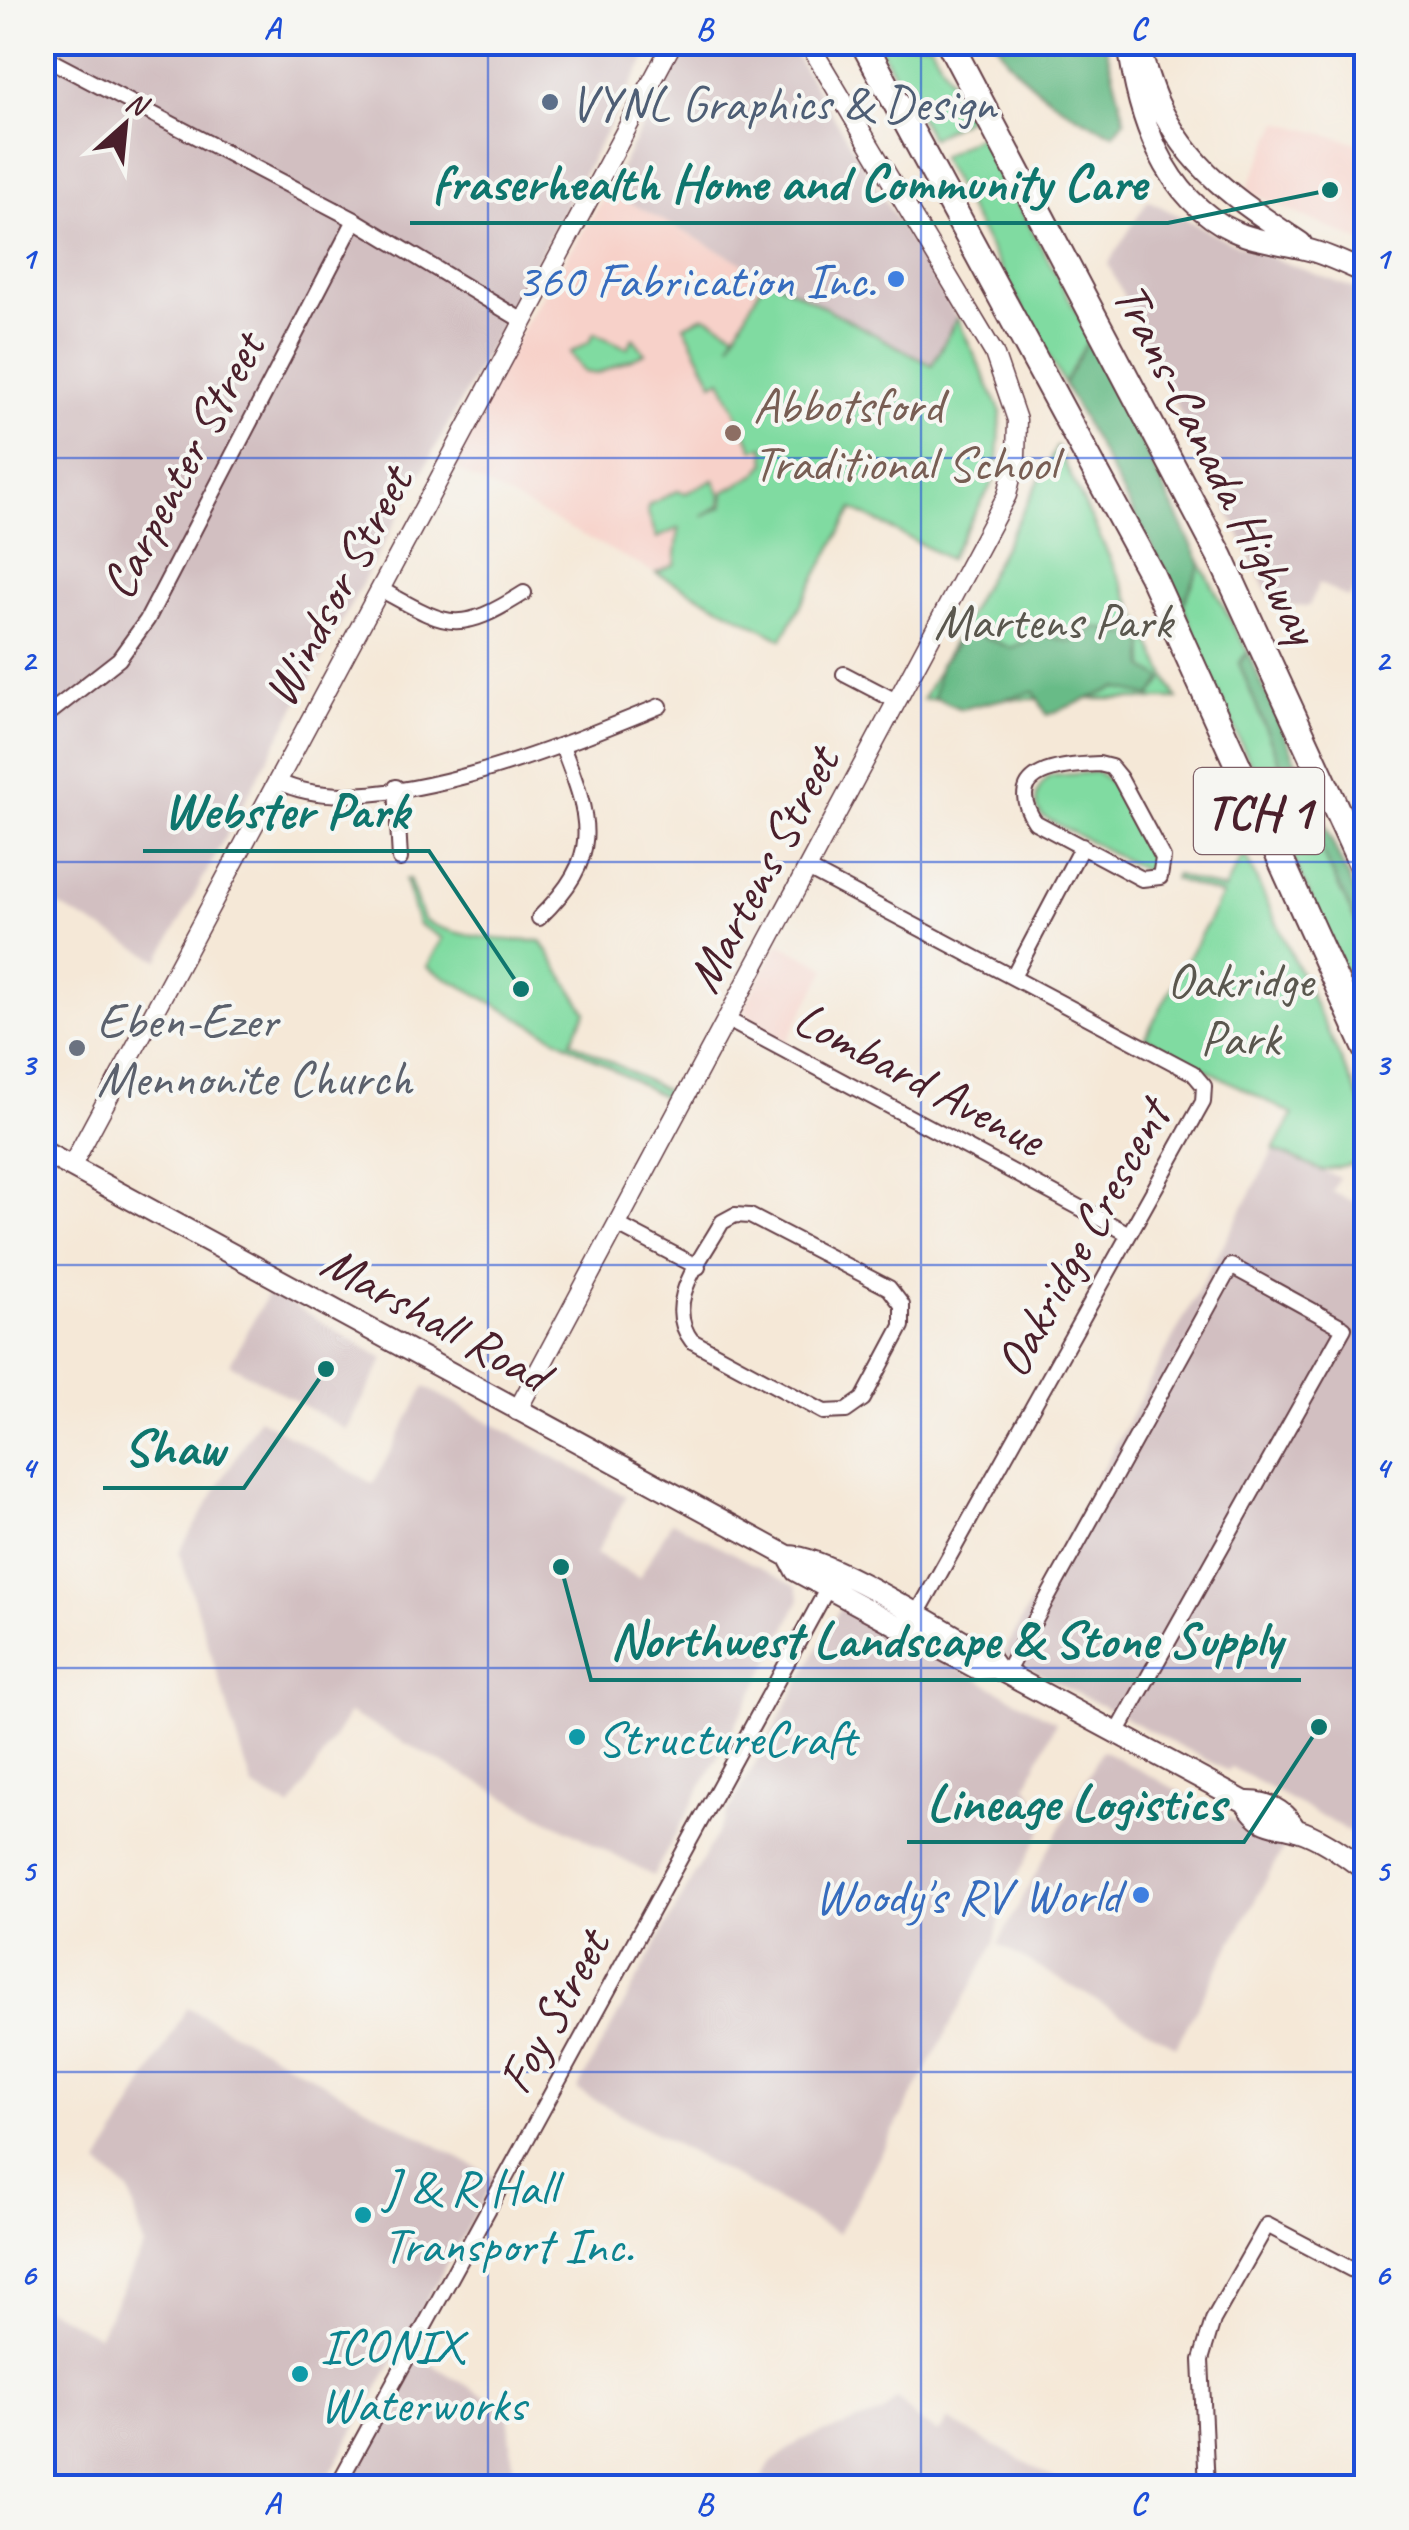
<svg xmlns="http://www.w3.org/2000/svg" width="1409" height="2530" font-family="Caveat,sans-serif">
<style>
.built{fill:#f7d1c9}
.industrial{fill:#d2bfc1}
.green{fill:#80dba1;stroke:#657d66;stroke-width:2.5}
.forest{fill:#68bb87;stroke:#596d59;stroke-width:2.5}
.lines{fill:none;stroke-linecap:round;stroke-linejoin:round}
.minor-casing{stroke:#643d45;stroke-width:18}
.tertiary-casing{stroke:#643d45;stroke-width:21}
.secondary-casing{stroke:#643d45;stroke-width:24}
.motorway-casing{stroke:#643d45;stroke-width:29}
.minor{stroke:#fff;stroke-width:14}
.tertiary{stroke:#fff;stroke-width:18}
.secondary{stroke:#fff;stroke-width:20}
.motorway{stroke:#fff;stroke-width:25}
.grid{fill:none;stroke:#1d4ed8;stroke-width:2.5;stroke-opacity:0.55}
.service-dot{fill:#5c6f8a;stroke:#f6f6f2;stroke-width:4}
.shop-dot{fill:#3f7fe0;stroke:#f6f6f2;stroke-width:4}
.education-dot{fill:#8d6e63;stroke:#f6f6f2;stroke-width:4}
.worship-dot{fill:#6b7280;stroke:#f6f6f2;stroke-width:4}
.culture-dot{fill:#0f9aa8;stroke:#f6f6f2;stroke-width:4}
.labels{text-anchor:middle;stroke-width:8;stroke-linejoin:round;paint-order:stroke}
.shield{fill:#f6f6f2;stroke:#7e6067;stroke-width:2.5}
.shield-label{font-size:48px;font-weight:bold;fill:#4a1f2b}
.service-label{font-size:50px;fill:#4e5e75;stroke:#f6f6f2;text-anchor:start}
.shop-label{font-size:50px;fill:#366cbe;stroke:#f6f6f2;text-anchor:end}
.education-label{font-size:50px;fill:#785e54;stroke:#f6f6f2;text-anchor:start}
.street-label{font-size:50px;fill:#4a1f2b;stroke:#f6f6f2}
.park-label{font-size:50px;fill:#5a574e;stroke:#f6f6f2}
.worship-label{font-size:50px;fill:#5b616d;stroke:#f6f6f2;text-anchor:start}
.culture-label{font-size:50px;fill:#0d838f;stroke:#f6f6f2;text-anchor:start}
.leader{fill:none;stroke:#0f766e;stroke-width:4}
.callout-dot{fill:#0f766e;stroke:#f6f6f2;stroke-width:4}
.callout-label{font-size:52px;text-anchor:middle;font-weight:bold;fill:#0f766e;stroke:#f6f6f2;stroke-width:8;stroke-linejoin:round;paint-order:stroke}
.neatline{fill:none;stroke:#1d4ed8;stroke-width:4}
.grid-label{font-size:32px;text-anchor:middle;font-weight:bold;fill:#1d4ed8}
</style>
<rect width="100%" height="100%" fill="#f6f6f2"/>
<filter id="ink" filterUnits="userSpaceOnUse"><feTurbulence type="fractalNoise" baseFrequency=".01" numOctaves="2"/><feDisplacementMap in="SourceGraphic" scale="20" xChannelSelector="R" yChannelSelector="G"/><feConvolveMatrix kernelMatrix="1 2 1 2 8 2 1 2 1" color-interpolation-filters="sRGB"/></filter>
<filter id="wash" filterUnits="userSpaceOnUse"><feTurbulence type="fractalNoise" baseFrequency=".0048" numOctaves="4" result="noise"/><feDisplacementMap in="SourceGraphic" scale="40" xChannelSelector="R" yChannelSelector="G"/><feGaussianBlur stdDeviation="2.25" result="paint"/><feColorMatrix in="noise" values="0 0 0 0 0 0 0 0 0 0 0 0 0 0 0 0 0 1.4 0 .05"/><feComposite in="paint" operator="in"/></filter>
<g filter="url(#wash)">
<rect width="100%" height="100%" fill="#f5e8d7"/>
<path class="built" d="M1279,122L1366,145V244L1246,191Z
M608,191L932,365L957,318L1001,412L997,475L949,559L853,509L782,639L449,466L525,324Z
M779,943L827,968L786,1042L750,1023L744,1007Z"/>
<path class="industrial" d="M42,43H654L159,960L43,897Z
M687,43H788L957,318L933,365L608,191Z
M1148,200L1230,242L1366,293V566L1349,599L1319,583L1309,606H1290L1277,612L1108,264Z
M1274,1150L1339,1178L1332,1192L1366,1207V1841L1231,1767L1228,1771L1003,1655Z
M269,1291L384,1359L347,1430L230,1364Z
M425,1387L626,1496L596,1554L639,1578L672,1521L796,1587L800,1599L775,1652L653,1876L349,1713L291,1808L253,1788L179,1552L259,1418L373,1484Z
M842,1604L1056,1722L1027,1785L1049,1817L1004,1902L994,1944L838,2234L577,2090Z
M1102,1750L1284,1847L1176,2046L998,1944Z
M187,2007L495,2178L323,2487H43V2306L98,2336L144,2247L130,2192L99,2165Z
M417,2356L508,2410L515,2487H347Z
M897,2398L918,2421L940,2433L948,2420L1070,2487H756L771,2463L801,2440L882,2414Z"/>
<path class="green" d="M876,43H930L971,116L931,138Z
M981,135L1090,337L1064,384L940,157Z
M766,276L932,365L957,318L1001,412L997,475L949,559L853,509L782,639L656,573L675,565L679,528L657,538L647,511L649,505L677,491L686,493L714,480L721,495L720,505L702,516L723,506L724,492L755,475L766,463L764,446L754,450L721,379L713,383L684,325L705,316L735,332L730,344Z
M594,333L627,348L633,338L645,353L597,374L584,372L570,353L589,342Z
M1057,447L1177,699H923Z
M1201,564L1248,652L1239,663L1282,769L1366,943V1020L1202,657L1183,605Z
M1098,772L1113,784L1155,860L1154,870L1145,871L1042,816C1031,801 1037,787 1050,776Z
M1244,853L1366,1113V1162L1322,1171L1274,1150L1293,1115L1145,1037L1222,895L1174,879L1176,875L1224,890Z
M409,879L423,920C456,938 504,941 541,941L586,1012L571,1041L674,1095L671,1101L427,967L442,938L418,924L405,880Z"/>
<path class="forest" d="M996,43H1105L1125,120L1114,134C1070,115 1022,85 996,43Z
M1090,337L1201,564L1183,605L1064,384Z
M1097,627L1144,639L1145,668L1164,679L1151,696L1116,688L1047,715L1034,692L961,709L934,697L940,665L962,636L977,634L1011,648L1042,634L1071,642Z
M1248,652L1366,918V943L1282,769L1239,663Z"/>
</g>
<g filter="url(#ink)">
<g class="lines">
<g class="minor-casing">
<path id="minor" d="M42,56L355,220L523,321
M380,589C448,626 456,636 524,593
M844,674L896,701
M42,719L119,659L147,620L355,220
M1099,764L1111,767L1120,778L1163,858L1160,877L1142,879L1035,822C1000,769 1066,765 1099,764Z
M277,781C368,828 570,743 660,706
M396,787L400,859
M806,868L1193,1073L1204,1086L1203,1102L916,1616
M539,918C602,857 592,822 562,746
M1013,977L1082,846
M726,1019L1129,1234
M735,1215L750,1216L889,1288L902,1305V1326L863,1399L846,1411L824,1412L692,1341C662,1303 702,1259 722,1222Z
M616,1224L698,1267
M1006,1673L1231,1266L1344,1328L1117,1733
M336,2488L831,1582
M1207,2488L1201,2360L1213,2320L1267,2225L1366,2277"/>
</g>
<g class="tertiary-casing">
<path id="tertiary" d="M71,1167L673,42
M517,1411L1007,495L1016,457L1017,420L994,353L808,42"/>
</g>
<g class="secondary-casing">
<path id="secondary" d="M1128,42C1137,114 1163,198 1234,231C1257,242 1284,243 1309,250C1328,255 1348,265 1366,273
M1139,50C1146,67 1150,85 1158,102C1189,170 1241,203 1301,243
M42,1151L788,1556C824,1554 946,1632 986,1654L996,1668L1245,1802C1262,1828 1272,1823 1297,1830C1321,1837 1347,1856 1366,1871
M788,1556L796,1571L978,1669L996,1668
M1245,1802C1268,1801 1284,1810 1296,1830"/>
</g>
<g class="motorway-casing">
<path id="motorway" d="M863,42L1151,574L1366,1048
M949,42L1220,556L1366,874"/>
</g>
<use href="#minor" class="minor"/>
<use href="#tertiary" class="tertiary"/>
<use href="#secondary" class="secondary"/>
<use href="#motorway" class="motorway"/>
</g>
</g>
<path class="grid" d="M488,42V2488M921,42V2488M42,458H1366M42,862H1366M42,1265H1366M42,1668H1366M42,2072H1366"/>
<circle class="service-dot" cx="550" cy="102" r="10"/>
<g class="shop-dot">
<circle cx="896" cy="279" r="10"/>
<circle cx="1141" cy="1895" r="10"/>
</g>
<circle class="education-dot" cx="733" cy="433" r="10"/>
<circle class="worship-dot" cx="77" cy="1048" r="10"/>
<g class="culture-dot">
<circle cx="577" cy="1737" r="10"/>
<circle cx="363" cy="2215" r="10"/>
<circle cx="300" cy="2374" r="10"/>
</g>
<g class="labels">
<rect class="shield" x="1194" y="768" width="130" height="86" rx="8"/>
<g class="shield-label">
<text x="1259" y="828">TCH 1</text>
</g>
<g class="service-label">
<text x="570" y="120">VYNL Graphics &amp; Design</text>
</g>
<g class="shop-label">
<text x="876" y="297">360 Fabrication Inc.</text>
<text x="1121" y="1913">Woody's RV World</text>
</g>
<g class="education-label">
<text x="753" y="422">Abbotsford<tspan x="753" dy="58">Traditional School</tspan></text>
</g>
<g class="street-label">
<text transform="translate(1218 462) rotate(63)" y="18">Trans-Canada Highway</text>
<text transform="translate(181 465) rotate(-62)" y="18">Carpenter Street</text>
<text transform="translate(336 586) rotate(-62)" y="18">Windsor Street</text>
<text transform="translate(761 869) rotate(-62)" y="18">Martens Street</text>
<text transform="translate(920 1077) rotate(28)" y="18">Lombard Avenue</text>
<text transform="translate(1081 1238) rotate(-61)" y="18">Oakridge Crescent</text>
<text transform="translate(436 1317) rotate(29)" y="18">Marshall Road</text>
<text transform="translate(552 2011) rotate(-61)" y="18">Foy Street</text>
</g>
<g class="park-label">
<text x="1053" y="638">Martens Park</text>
<text x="1240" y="997">Oakridge<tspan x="1240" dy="58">Park</tspan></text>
</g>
<g class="worship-label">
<text x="97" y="1037">Eben-Ezer<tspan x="97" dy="58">Mennonite Church</tspan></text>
</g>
<g class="culture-label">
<text x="597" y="1755">StructureCraft</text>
<text x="383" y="2204">J &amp; R Hall<tspan x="383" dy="58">Transport Inc.</tspan></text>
<text x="320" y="2363">ICONIX<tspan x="320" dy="58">Waterworks</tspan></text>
</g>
</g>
<path class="leader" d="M1330 190L1168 223H410M521 989L429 851H143M326 1369L244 1488H103M561 1567L591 1680H1301M1319 1727L1244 1842H907"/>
<g class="callout-dot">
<circle cx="1330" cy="190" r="10"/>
<circle cx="521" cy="989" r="10"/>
<circle cx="326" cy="1369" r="10"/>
<circle cx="561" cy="1567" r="10"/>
<circle cx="1319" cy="1727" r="10"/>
</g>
<g class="callout-label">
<text x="789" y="200">fraserhealth Home and Community Care</text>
<text x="286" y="828">Webster Park</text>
<text x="174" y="1465">Shaw</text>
<text x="946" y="1657">Northwest Landscape &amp; Stone Supply</text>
<text x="1076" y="1820">Lineage Logistics</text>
</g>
<rect width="1409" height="2530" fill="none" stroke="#f6f6f2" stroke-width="110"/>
<g transform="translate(125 125) rotate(27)" stroke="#f6f6f2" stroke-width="8" paint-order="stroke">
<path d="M0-8L18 38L0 25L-18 38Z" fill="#4a1f2b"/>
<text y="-15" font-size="28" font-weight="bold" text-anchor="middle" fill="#4a1f2b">N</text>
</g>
<rect x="55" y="55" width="1299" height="2420" class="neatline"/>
<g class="grid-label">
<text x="272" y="39">A</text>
<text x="704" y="39">B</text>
<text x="1138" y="39">C</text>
<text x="28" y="268">1</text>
<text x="1382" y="268">1</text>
<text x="28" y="671">2</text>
<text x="1382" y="671">2</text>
<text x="28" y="1075">3</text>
<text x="1382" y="1075">3</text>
<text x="28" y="1478">4</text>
<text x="1382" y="1478">4</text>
<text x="28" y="1881">5</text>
<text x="1382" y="1881">5</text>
<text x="28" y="2285">6</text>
<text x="1382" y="2285">6</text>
<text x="272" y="2514">A</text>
<text x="704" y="2514">B</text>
<text x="1138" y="2514">C</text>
</g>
</svg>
